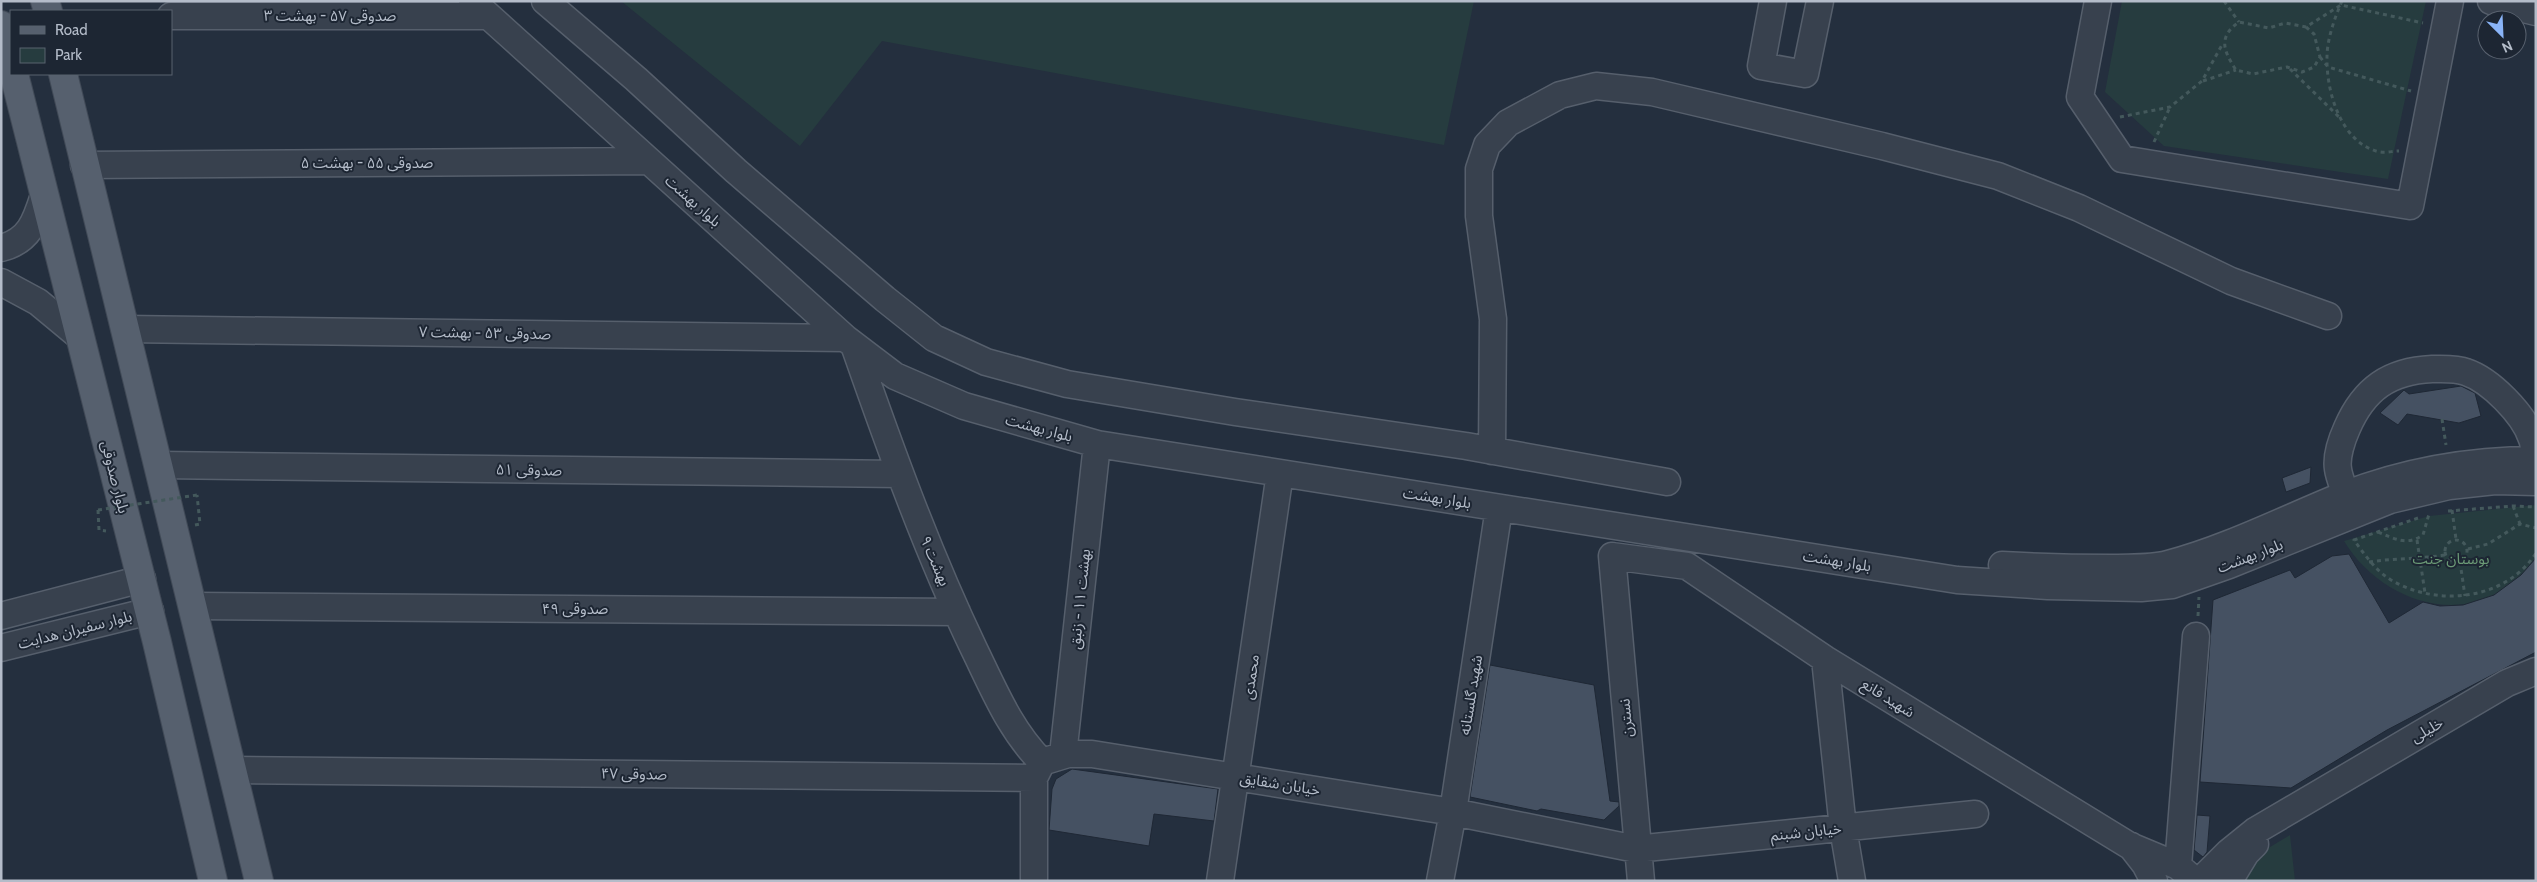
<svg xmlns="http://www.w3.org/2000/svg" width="2537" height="882" font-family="Cabin,'Noto Sans Arabic',sans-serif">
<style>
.green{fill:#263c3f}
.building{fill:#455162;stroke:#1f2835}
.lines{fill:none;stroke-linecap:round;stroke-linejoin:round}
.minor-casing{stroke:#565f6c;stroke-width:29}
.major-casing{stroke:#414a57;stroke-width:30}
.path{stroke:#44595c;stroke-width:3;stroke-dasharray:4 4;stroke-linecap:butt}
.minor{stroke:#38414e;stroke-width:26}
.major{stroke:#56606e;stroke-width:28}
.path-bridge{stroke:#44595c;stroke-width:3;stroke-dasharray:4 4;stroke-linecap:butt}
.labels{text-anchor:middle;stroke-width:4;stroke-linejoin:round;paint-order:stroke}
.street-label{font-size:15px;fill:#b4bcc9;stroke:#1d2633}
.park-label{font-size:15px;fill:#6b9a76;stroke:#1d2633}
</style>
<rect width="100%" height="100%" fill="#242f3e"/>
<path class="green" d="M621,1H1474L1444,145L882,41L800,146Z
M2122,1H2426L2388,179L2164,146L2105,92Z
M2536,505C2536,520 2537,541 2536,555C2532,568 2518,578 2508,586C2453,628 2376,595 2344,541L2429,516Z
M2290,835L2295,881H2243L2260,853Z"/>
<path class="building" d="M2461,386L2475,393L2481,416L2459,423L2407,414L2398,425L2380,413L2404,390L2409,394Z
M2311,467L2310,483L2286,492L2282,478Z
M2349,554L2389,623L2423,602L2440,606L2463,605L2494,595L2521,575L2536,558V652L2387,730L2291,788L2200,782L2213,600L2290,570L2295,578L2332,556Z
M1490,665L1594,685L1610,801L1619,802V806L1604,820L1541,809L1537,811L1470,797Z
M1072,769L1218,789L1214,821L1154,814L1149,846L1049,830L1052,789L1056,779Z
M2197,815L2210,816L2207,852L2203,857L2194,850Z"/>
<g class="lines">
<g class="minor-casing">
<path id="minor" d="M472,1L845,338L895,376L964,406L1097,444L1957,580L2048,586L2141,588L2172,585L2229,565L2390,500L2449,486L2495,481L2536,482
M545,1L636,79L736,171L885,299L934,338L986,362L1067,384L1235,412L1466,446L1667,482
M1773,1L1761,66L1805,74L1820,1
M2098,1L2080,97L2122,159L2410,206L2450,1
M2491,1L2536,12
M171,16H488
M84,165L649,161
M1,248C30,241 36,220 44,195
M1,282L38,302L79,336
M125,329L845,338
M854,345C890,448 927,551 974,649C994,690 1010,730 1042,762
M1492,451L1493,319L1479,216V169L1487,145L1508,123L1560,95L1596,86L1652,92L1882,146L1998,176L2079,208L2231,281L2328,316
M160,465L899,474
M2346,495C2343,486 2339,477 2338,469C2336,457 2342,439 2347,428C2364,389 2389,371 2432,369C2442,369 2456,368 2466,372C2490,380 2524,414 2532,439C2534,444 2534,451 2536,457
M1612,556L1687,566L1825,659L2130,846L2178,866L2195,881
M1612,556L1641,881
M2002,565C2039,567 2075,568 2111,568C2130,567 2150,569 2168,564C2226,549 2287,518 2344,495C2406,471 2469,460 2536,460
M194,606L957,612
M1,616L142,579
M1,648L150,611
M1825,659L1843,828L1852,881
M1063,755L1097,444
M233,770L1034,778
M2131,846L2145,864L2154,881
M2178,866L2196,636
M1034,881V778L1042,762L1068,754H1092L1453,812L1636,849L1975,814
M1220,881L1280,473
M1440,881L1453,812L1499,508
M2200,881L2229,852L2255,831L2507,683L2536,671
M2229,881L2246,853L2255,844"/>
</g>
<g class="major-casing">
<path id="major" d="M45,1L48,11
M1,25L11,64
M14,74L157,642L213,881
M63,74L259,881"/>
</g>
<path class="path" d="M2224,1L2239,22
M2342,1C2335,17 2327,39 2327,57C2326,91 2341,144 2380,152C2386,153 2393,151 2399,151
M2306,27L2314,34L2320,57L2314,67L2302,72L2287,67L2253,74L2236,70C2223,50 2218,37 2239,22L2269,28L2285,23L2306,27L2341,5L2423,23
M2320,57L2328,67L2411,91
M2290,69L2339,117
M2203,81L2236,70
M2120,117L2170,107L2202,81L2223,43
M2154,142L2170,107
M2442,419L2446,445
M2513,506L2520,524
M98,510L99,530L106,531
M2452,510L2456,539
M2448,511L2513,506L2536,507
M2418,518L2354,540C2365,555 2375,570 2391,580C2437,607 2505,601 2536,553
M195,525L200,524L197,495
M2378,532C2395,539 2407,546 2423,535L2429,514
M2445 551a11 11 0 1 1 22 0a11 11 0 1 1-22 0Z
M2417,540L2425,593
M2468,549L2488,544L2520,524L2536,528
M2369,562C2395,558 2420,559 2445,555
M2460,562L2465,596
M2198,616L2199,597"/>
<use href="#minor" class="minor"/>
<use href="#major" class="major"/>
<path class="path-bridge" d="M98,510L197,495"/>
</g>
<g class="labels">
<g class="street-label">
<text x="330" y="21">صدوقی ۵۷ - بهشت ۳</text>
<text x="367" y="168">صدوقی ۵۵ - بهشت ۵</text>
<text transform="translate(693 201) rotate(42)" y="5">بلوار بهشت</text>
<text transform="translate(485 333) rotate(1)" y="5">صدوقی ۵۳ - بهشت ۷</text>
<text transform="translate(1039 428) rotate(15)" y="5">بلوار بهشت</text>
<text transform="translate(529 470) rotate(1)" y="5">صدوقی ۵۱</text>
<text transform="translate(115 477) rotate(76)" y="5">بلوار صدوقی</text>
<text transform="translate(1437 498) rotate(9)" y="5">بلوار بهشت</text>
<text transform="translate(2250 556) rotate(-21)" y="5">بلوار بهشت</text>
<text transform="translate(935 561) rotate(67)" y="5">بهشت ۹</text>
<text transform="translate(1837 561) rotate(9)" y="5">بلوار بهشت</text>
<text transform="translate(1080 599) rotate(-84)" y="5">بهشت ۱۱ - زنبق</text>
<text x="575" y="614">صدوقی ۴۹</text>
<text transform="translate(75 630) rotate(-14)" y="5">بلوار سفیران هدایت</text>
<text transform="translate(1251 677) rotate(-82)" y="5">محمدی</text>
<text transform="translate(1471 695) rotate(-81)" y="5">شهید گلستانه</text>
<text transform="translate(1888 698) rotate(32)" y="5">شهید قانع</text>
<text transform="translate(1626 718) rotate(-95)" y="5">نسترن</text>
<text transform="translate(2427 730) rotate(-30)" y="5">خلیلی</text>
<text transform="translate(634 774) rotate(1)" y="5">صدوقی ۴۷</text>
<text transform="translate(1280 784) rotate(9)" y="5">خیابان شقایق</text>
<text transform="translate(1806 832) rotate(-6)" y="5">خیابان شبنم</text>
</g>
<g class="park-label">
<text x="2451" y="564">بوستان جنت</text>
</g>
</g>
<rect width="2537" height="882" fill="none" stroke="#b4bcc9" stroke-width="5"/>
<rect x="10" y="10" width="162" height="65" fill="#1d2633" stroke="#59626f"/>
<rect x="20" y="26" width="25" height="8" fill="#56606e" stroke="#59626f"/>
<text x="55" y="35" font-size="15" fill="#b4bcc9">Road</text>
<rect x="20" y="48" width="25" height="15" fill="#263c3f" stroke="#59626f"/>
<text x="55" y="60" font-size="15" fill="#b4bcc9">Park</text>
<g transform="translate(2502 35) rotate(156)"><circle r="24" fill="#1d2633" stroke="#59626f"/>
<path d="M0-4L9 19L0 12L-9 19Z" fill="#8ab4f8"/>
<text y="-8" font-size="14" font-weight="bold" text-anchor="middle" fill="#b4bcc9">N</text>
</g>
</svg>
